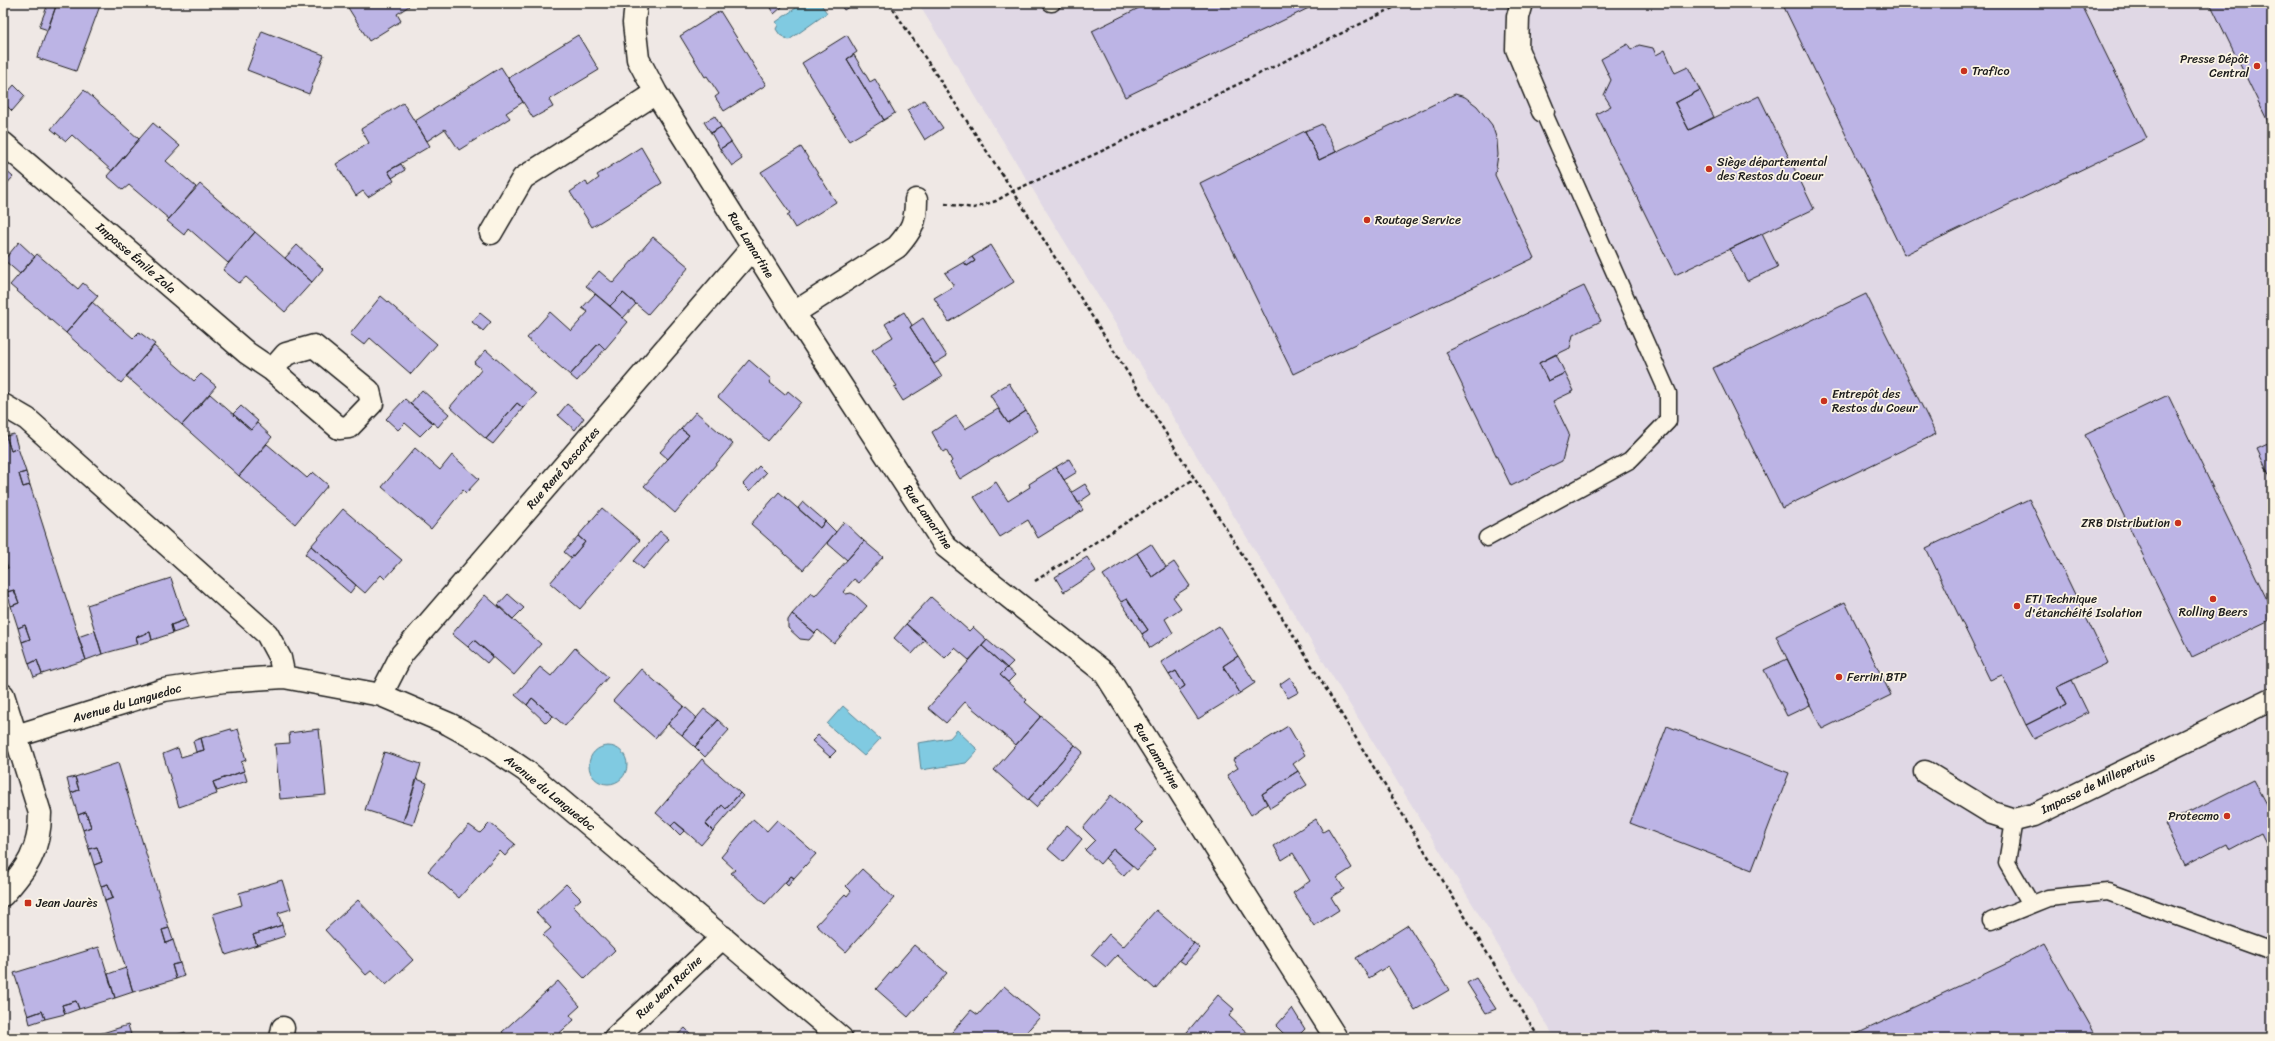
<svg xmlns="http://www.w3.org/2000/svg" width="2275" height="1041" font-family="Sriracha,sans-serif">
<style>
.built{fill:#e0d8e5}
.water{fill:#80cae1;stroke:#588492}
.building{fill:#bcb4e5;stroke:#1c1c1c}
.lines{fill:none;stroke-linecap:round;stroke-linejoin:round}
.lane-casing{stroke:#1c1c1c;stroke-width:19}
.street-casing{stroke:#1c1c1c;stroke-width:25}
.path{stroke:#1c1c1c;stroke-width:2.5;stroke-dasharray:4 3;stroke-linecap:butt}
.lane{stroke:#fcf5e5;stroke-width:16}
.street{stroke:#fcf5e5;stroke-width:22}
.poi-dot{fill:#c8321e;stroke:#fcf5e5;stroke-width:1.5}
.labels{text-anchor:middle;stroke-width:3.5;stroke-linejoin:round;paint-order:stroke}
.poi-label{font-size:12px;fill:#1c1c1c;stroke:#fcf5e5;text-anchor:start}
.street-label{font-size:12px;fill:#1c1c1c;stroke:#fcf5e5}
</style>
<rect width="100%" height="100%" fill="#efe8e5"/>
<filter id="ink" filterUnits="userSpaceOnUse"><feTurbulence type="fractalNoise" baseFrequency=".025" numOctaves="2"/><feDisplacementMap in="SourceGraphic" scale="8" xChannelSelector="R" yChannelSelector="G"/><feConvolveMatrix kernelMatrix="1 2 1 2 8 2 1 2 1" color-interpolation-filters="sRGB"/></filter>
<g filter="url(#ink)">
<path class="built" d="M918,3H2272V1038H1555Z"/>
<path class="water" d="M803,3H820L827,13L789,40L780,35L776,29L778,25L776,22Z
M843,706L880,739L864,756L827,724Z
M957,730L978,750L966,763L921,770L918,743L950,738Z
M589 765a19 19 0 1 1 38 0a19 19 0 1 1-38 0Z"/>
<path class="building" d="M49,3H101L76,71L37,58L56,6Z
M351,3H407L409,6L397,14L401,21L369,41L347,6Z
M767,3H781L783,6L774,14Z
M839,3H855L844,10Z
M1149,3H1319L1125,97L1092,31Z
M1450,3H1464V4L1453,9Z
M1782,3H2081L2147,138L1904,255Z
M2210,3H2272V130Z
M48,4L56,6L48,30L39,27Z
M720,11L766,85L724,111L715,97L719,94L707,76L705,77L680,36Z
M262,31L324,55L309,94L247,70Z
M578,35L599,70L549,100L553,107L533,118L508,78Z
M847,35L857,52L847,59L884,120L849,141L802,63Z
M1628,44L1631,50L1639,45L1653,48L1656,55L1665,50L1675,73L1688,67L1700,90L1675,103L1689,130L1759,96L1814,209L1675,275L1596,114L1611,106L1604,95L1611,80L1601,59Z
M854,55L870,82L875,79L895,113L884,120L847,59Z
M501,67L523,102L506,113L510,118L459,150L445,129L427,141L415,121Z
M14,85L25,96L12,111L3,102V98Z
M84,90L139,139L112,171L72,135L66,141L51,129Z
M1700,90L1714,117L1689,130L1675,103Z
M1455,94L1465,97L1477,106L1492,125L1497,140L1498,155L1495,175L1534,258L1293,374L1200,183L1305,131L1319,160Z
M924,100L943,128L925,140L907,110Z
M403,103L430,146L388,171L394,181L368,197L363,191L356,196L336,164L369,143L361,129Z
M715,116L721,127L711,133L704,122Z
M153,123L180,146L166,161L196,187L169,219L129,185L123,190L107,176Z
M1322,124L1336,152L1319,160L1305,131Z
M721,127L731,142L720,149L711,133Z
M731,142L742,159L732,166L720,149Z
M641,147L662,183L592,227L570,192L586,181L588,186L599,178L597,175Z
M801,147L836,202L795,228L787,215L790,213L761,172Z
M401,164L405,170L392,178L388,171Z
M3,168L13,177L3,188Z
M200,184L255,232L228,263L188,228L184,235L167,221Z
M255,232L312,282L285,312L246,277L239,283L223,270Z
M1762,234L1778,267L1747,281L1730,249Z
M653,237L689,267L648,314L623,293L610,306L586,286L599,271L613,283Z
M19,242L35,257L20,274L4,260Z
M297,245L323,269L312,282L285,258Z
M991,245L1014,282L949,322L934,298L954,286L945,273L964,262L967,266L975,261L972,257Z
M37,254L78,289L83,283L98,296L66,333L10,285Z
M972,257L975,261L967,266L964,262Z
M1584,286L1601,321L1573,335L1570,348L1539,363L1548,381L1565,373L1574,391L1553,401L1569,434L1562,461L1511,486L1446,352Z
M623,293L636,304L623,318L610,306Z
M595,294L628,322L605,349L599,343L570,375L527,338L550,312L571,331L588,312L582,308Z
M1866,294L1936,434L1782,508L1713,368Z
M381,296L437,344L411,374L370,338L364,345L350,334Z
M92,302L133,338L139,332L155,344L121,383L66,333Z
M904,312L912,325L910,327L942,377L903,401L894,387L897,386L872,350L893,337L885,324Z
M480,313L491,322L483,331L472,322Z
M923,318L947,356L934,364L910,327Z
M599,343L605,349L577,381L570,375Z
M154,346L194,381L201,374L216,386L182,425L126,376Z
M486,350L536,394L523,408L517,403L486,439L450,407L482,369L474,363Z
M1556,354L1565,373L1548,381L1539,363Z
M749,360L771,379L769,382L785,395L788,391L801,402L768,441L718,397Z
M1009,383L1026,411L1008,423L990,395Z
M422,390L449,414L438,427L410,404Z
M210,394L251,430L257,423L272,437L239,476L182,425Z
M2168,395L2272,610V619L2192,657L2085,435Z
M405,399L433,423L420,436L405,423L398,430L386,419Z
M517,403L523,408L493,444L486,439Z
M567,404L584,418L575,430L558,415Z
M241,406L258,421L251,430L233,414Z
M998,409L1008,423L1026,411L1038,431L960,479L950,463L952,461L946,450L943,452L932,432L956,416L965,429Z
M696,412L733,444L675,513L644,486L689,435L681,429Z
M681,429L689,435L668,459L660,452Z
M14,434L18,448L11,451L6,436Z
M6,436L11,451L18,448L26,472L19,474L23,487L30,485L86,660L42,674L37,660L29,664L22,642L30,639L25,625L18,628L11,606L19,603L14,590L7,592L3,581V570L8,568L3,555V437Z
M2272,442V481L2257,449Z
M267,444L307,478L313,472L328,485L295,524L239,476Z
M415,448L440,470L452,455L479,479L466,493L463,490L431,529L382,487Z
M1069,459L1077,472L1064,480L1056,467Z
M759,466L766,473L750,491L743,484Z
M1056,467L1083,510L1038,538L1028,520L1000,537L974,497L996,482L1008,501L1030,487L1029,484Z
M26,472L30,485L23,487L19,474Z
M1085,484L1091,494L1078,503L1072,492Z
M779,492L820,528L825,521L836,532L803,570L751,524Z
M2029,499L2108,663L2057,687L2066,705L2026,725L2002,675L1990,680L1926,548Z
M803,502L825,521L820,528L798,508Z
M602,508L640,540L580,609L550,583L585,542L578,536Z
M343,509L402,560L385,579L381,575L365,593L311,546Z
M844,522L864,541L847,560L827,543Z
M660,531L669,539L643,569L634,561Z
M578,536L585,542L571,558L564,552Z
M864,541L883,557L859,583L854,579L843,592L846,594L851,593L855,595L867,606L834,644L818,630L815,633L792,614L811,593L815,596Z
M1151,544L1166,567L1152,577L1137,553Z
M311,546L356,585L350,593L305,554Z
M1137,553L1152,577L1174,562L1190,586L1173,597L1181,608L1165,619L1173,633L1150,648L1142,634L1148,630L1127,599L1121,602L1103,575Z
M3,555L8,568L3,570Z
M1087,557L1096,571L1064,592L1055,577Z
M171,578L185,620L171,625L173,633L152,640L150,632L136,637L138,644L102,654L87,605Z
M14,590L19,603L11,606L7,592Z
M508,594L524,608L513,619L498,605Z
M485,595L541,644L514,675L474,640L468,647L452,634Z
M931,597L969,631L973,627L987,640L969,660L955,648L945,658L906,624Z
M1127,599L1148,630L1142,634L1121,602Z
M1845,602L1891,695L1822,729L1776,636Z
M792,614L815,633L809,640L800,639L788,628V620Z
M185,620L188,628L173,633L171,625Z
M906,624L925,640L912,654L894,638Z
M25,625L30,639L22,642L18,628Z
M1219,626L1238,656L1223,666L1240,693L1198,719L1179,690L1185,686L1176,671L1169,675L1161,662Z
M95,631L102,654L86,660L78,637Z
M150,632L152,640L138,644L136,637Z
M474,640L493,656L487,663L468,647Z
M987,640L1013,662L1007,668L982,646Z
M982,646L1007,668L1000,675L1027,700L1025,702L1041,716L1016,745L965,702L946,723L928,708Z
M575,648L608,677L565,726L532,698L527,705L515,695L540,667L551,676Z
M1238,656L1255,683L1240,693L1223,666Z
M1787,659L1810,705L1787,716L1764,670Z
M37,660L42,674L34,677L29,664Z
M1007,668L1015,675L1008,682L1000,675Z
M641,669L684,706L655,738L613,701Z
M1176,671L1185,686L1179,690L1169,675Z
M1290,677L1299,692L1288,698L1280,684Z
M2072,680L2088,713L2034,739L2026,725L2066,705L2057,687Z
M532,698L553,716L546,723L527,705Z
M684,706L697,718L682,735L668,724Z
M704,709L718,720L695,747L682,735Z
M1041,716L1075,745L1028,800L994,770Z
M718,720L729,730L705,757L695,747Z
M1288,726L1305,755L1293,764L1298,771L1262,794L1267,804L1251,815L1227,775L1238,768L1233,760Z
M1667,726L1789,773L1752,870L1630,823Z
M231,729L232,731L238,729L244,748L243,749L246,760L241,762L244,771L213,782L217,794L179,807L163,754L178,748L181,757L204,750L201,738Z
M319,729L326,795L280,799L275,744L290,743L289,733Z
M818,735L836,751L830,757L812,741Z
M201,738L204,750L196,752L193,741Z
M1075,745L1083,752L1036,807L1028,800Z
M384,752L421,764L403,822L365,810Z
M702,759L740,793L726,809L722,805L706,824L713,831L701,845L675,822L671,826L656,813Z
M118,763L169,928L162,930L166,943L173,940L180,963L172,965L176,979L133,992L105,901L113,898L108,884L101,886L94,865L102,862L97,847L89,849L83,830L91,827L86,812L78,815L71,793L79,790L75,777Z
M244,771L247,781L217,791L213,782Z
M1298,771L1307,785L1270,808L1262,794Z
M75,777L79,790L71,793L67,779Z
M417,779L427,783L413,825L403,822Z
M2253,780L2268,808L2272,806V855L2261,833L2229,850L2226,844L2185,865L2165,824Z
M740,793L743,796L713,831L706,824L722,805L726,809Z
M1111,795L1143,823L1136,830L1156,849L1137,870L1113,849L1100,864L1085,850L1095,840L1083,828Z
M86,812L91,827L83,830L78,815Z
M753,819L767,831L777,820L816,854L794,878L791,876L765,904L731,873L735,870L721,857Z
M1316,819L1323,832L1328,829L1352,868L1337,878L1344,889L1331,897L1339,910L1314,926L1293,893L1310,881L1293,853L1282,860L1274,846Z
M675,822L685,830L680,835L671,826Z
M490,823L515,844L505,856L500,851L459,898L428,871L469,825L480,833Z
M1067,825L1082,839L1063,862L1048,849Z
M97,847L102,862L94,865L89,849Z
M1113,849L1133,866L1124,876L1105,858Z
M862,869L894,898L846,952L816,925L845,894L847,896L851,891L846,886Z
M791,876L794,878L788,886L785,883Z
M282,880L291,909L278,913L282,925L253,935L257,945L226,955L213,914L242,905L239,893Z
M108,884L113,898L105,901L101,886Z
M566,884L581,899L573,906L615,950L585,979L543,935L551,928L536,912Z
M358,900L413,960L386,985L372,970L366,975L325,930Z
M1156,910L1194,943L1155,989L1117,955L1106,967L1091,955L1109,934L1123,947Z
M282,925L285,936L257,945L253,935Z
M1408,925L1449,990L1415,1010L1388,966L1369,978L1356,958Z
M169,928L173,940L166,943L162,930Z
M1194,943L1200,948L1185,964L1179,960Z
M2044,943L2095,1034L2086,1038H1848L2010,962Z
M914,945L947,973L908,1017L876,989Z
M99,947L115,998L79,1009L76,1001L62,1005L65,1014L45,1019L42,1011L28,1016L14,973Z
M180,963L184,976L176,979L172,965Z
M126,968L133,992L115,998L108,974Z
M1476,978L1496,1009L1486,1013L1467,983Z
M558,981L580,1006L570,1015L574,1020L554,1038H507L502,1032Z
M1004,986L1040,1017L1021,1038H947L971,1010L978,1015Z
M1218,995L1234,1009L1229,1016L1253,1038L1183,1037Z
M76,1001L79,1009L65,1014L62,1005Z
M1292,1008L1305,1029L1296,1038H1288L1276,1026Z
M42,1011L45,1019L30,1024L28,1016Z
M128,1025L132,1038H97L96,1035Z
M685,1028L695,1038H674Z
M185,1032L187,1038H168Z
M462,1032L468,1038H455Z"/>
<g class="lines">
<g class="lane-casing">
<path id="lane" d="M1051,3H1052
M1487,538L1630,460L1668,421V393L1543,111
M2014,820L2007,863L2031,904
M1991,921L2048,898L2108,892L2272,951"/>
</g>
<g class="street-casing">
<path id="street" d="M636,3L634,23L638,59L656,93L794,313L946,547L1105,673L1336,1038
M1522,3L1518,17L1517,49L1543,111
M3,143L247,353L272,370L339,428L349,427L372,403L369,391L314,346L286,354L272,370
M491,233L523,178L656,93
M794,313L897,247C912,230 916,222 916,200
M3,405L27,419L267,634L280,658L284,677
M3,695L40,813C40,851 27,868 3,895
M381,695L402,654L409,646L753,247
M16,736L164,690L224,681L284,677L381,695L449,724L489,746L526,771L841,1038
M1925,772L1992,813L2014,820L2034,815L2272,699
M281,1038L283,1028
M615,1038L723,937"/>
</g>
<path class="path" d="M889,3L1013,191L1290,630L1539,1038
M945,204L974,208L996,201L1013,191L1102,151L1403,3
M1035,581L1194,479"/>
<use href="#lane" class="lane"/>
<use href="#street" class="street"/>
</g>
</g>
<g class="poi-dot">
<circle cx="2257" cy="66" r="4"/>
<circle cx="1964" cy="71" r="4"/>
<circle cx="1709" cy="169" r="4"/>
<circle cx="1367" cy="220" r="4"/>
<circle cx="1824" cy="401" r="4"/>
<circle cx="2178" cy="523" r="4"/>
<circle cx="2213" cy="599" r="4"/>
<circle cx="2017" cy="606" r="4"/>
<circle cx="1839" cy="677" r="4"/>
<circle cx="2227" cy="816" r="4"/>
<rect x="24" y="899" width="8" height="8" rx="2"/>
</g>
<g class="labels">
<g class="poi-label">
<text x="2249" y="63" text-anchor="end">Presse Dépôt<tspan x="2249" dy="14">Central</tspan></text>
<text x="1972" y="75">Trafico</text>
<text x="1717" y="166">Siège départemental<tspan x="1717" dy="14">des Restos du Coeur</tspan></text>
<text x="1375" y="224">Routage Service</text>
<text x="1832" y="398">Entrepôt des<tspan x="1832" dy="14">Restos du Coeur</tspan></text>
<text x="2170" y="527" text-anchor="end">ZRB Distribution</text>
<text x="2025" y="603">ETI Technique<tspan x="2025" dy="14">d'étanchéité Isolation</tspan></text>
<text x="2213" y="616" text-anchor="middle">Rolling Beers</text>
<text x="1847" y="681">Ferrini BTP</text>
<text x="2219" y="820" text-anchor="end">Protecmo</text>
<text x="36" y="907">Jean Jaurès</text>
</g>
<g class="street-label">
<text transform="translate(751 245) rotate(58)" y="4">Rue Lamartine</text>
<text transform="translate(136 258) rotate(41)" y="4">Impasse Émile Zola</text>
<text transform="translate(563 468) rotate(-49)" y="4">Rue René Descartes</text>
<text transform="translate(928 517) rotate(55)" y="4">Rue Lamartine</text>
<text transform="translate(127 703) rotate(-16)" y="4">Avenue du Languedoc</text>
<text transform="translate(1157 756) rotate(58)" y="4">Rue Lamartine</text>
<text transform="translate(2098 783) rotate(-26)" y="4">Impasse de Millepertuis</text>
<text transform="translate(550 793) rotate(39)" y="4">Avenue du Languedoc</text>
<text transform="translate(669 987) rotate(-43)" y="4">Rue Jean Racine</text>
</g>
</g>
<rect width="2275" height="1041" fill="none" stroke="#fcf5e5" stroke-width="16"/>
<rect x="8" y="8" width="2259" height="1025" fill="none" stroke="#1c1c1c" stroke-width="1.5" filter="url(#ink)"/>
</svg>
